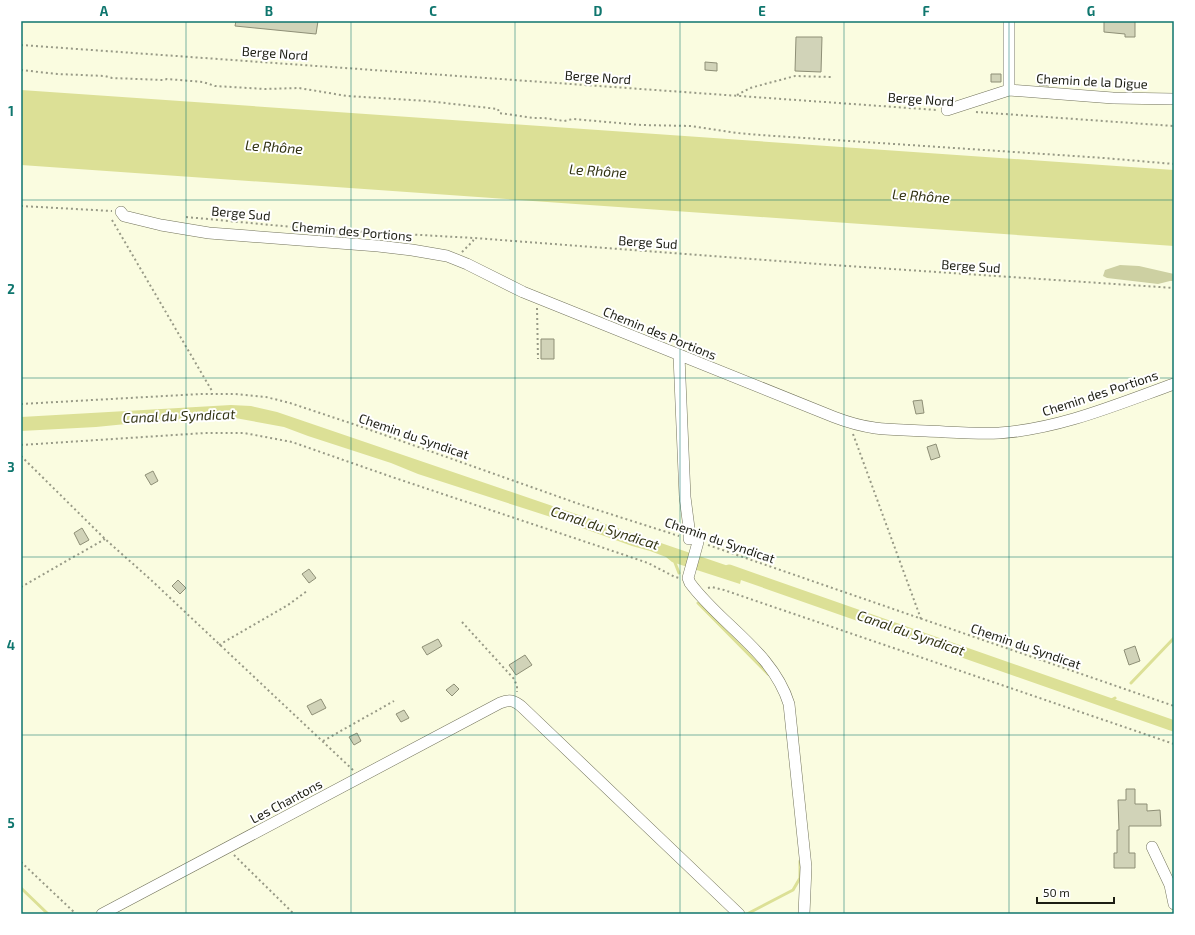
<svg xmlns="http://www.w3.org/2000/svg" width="1195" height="935" font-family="'Exo 2',sans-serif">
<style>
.green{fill:#cdd0a2}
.water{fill:#dce096}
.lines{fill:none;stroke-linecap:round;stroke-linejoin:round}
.stream{stroke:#dce096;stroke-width:3}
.canal{stroke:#dce096;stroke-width:11}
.building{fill:#d1d3b8;stroke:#8e8f76}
.street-casing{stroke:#72735b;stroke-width:12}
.path{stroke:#989a86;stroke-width:2;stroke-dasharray:2 3;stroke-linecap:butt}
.street{stroke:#fff;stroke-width:11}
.grid{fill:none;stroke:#0f766e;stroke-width:1;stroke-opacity:0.55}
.labels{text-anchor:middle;stroke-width:4;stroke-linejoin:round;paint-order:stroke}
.street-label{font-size:13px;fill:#1c1d13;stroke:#fff}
.water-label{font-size:14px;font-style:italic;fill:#323313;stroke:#fff}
.neatline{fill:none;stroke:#0f766e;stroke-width:1.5}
.grid-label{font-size:13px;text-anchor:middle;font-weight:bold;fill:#0f766e}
</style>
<rect width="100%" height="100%" fill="#fafce0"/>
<path class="green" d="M1120,265L1139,266L1174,274V281H1170L1158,284L1107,278L1103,276L1105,270Z"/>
<path class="water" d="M21,90L1174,170V246L21,165Z
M231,405L251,406L277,412L743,571L740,584L672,562L666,557L650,551L632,546L560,520L418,474L391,463L308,436L284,427L224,416L156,421L96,427L21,431V417Z"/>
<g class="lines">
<path class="stream" d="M674,560L679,573
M698,603L768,674
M1131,683L1174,638
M1108,702L1115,698
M21,888L48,914
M747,914L793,890L800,878V861"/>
<path class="canal" d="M729,570L1174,726"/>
</g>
<path class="building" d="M236,21H318L316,34L235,26Z
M1104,21H1135V37H1125V34L1104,32Z
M796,37H822L821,72L795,71Z
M705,62L717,63V71L705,70Z
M991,74H1001V82H991Z
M1039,79H1049V86L1039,85Z
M541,339H554V359H541Z
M922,400L924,413L916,414L913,401Z
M936,444L940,457L931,460L927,447Z
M153,471L158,481L151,485L145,475Z
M82,528L89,540L80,545L74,533Z
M309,569L316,578L309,583L302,574Z
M178,580L186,588L180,594L172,586Z
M438,639L442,646L427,655L422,647Z
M1135,646L1140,661L1129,665L1124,650Z
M525,655L532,665L516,675L509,665Z
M454,684L459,689L452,696L446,690Z
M321,699L326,708L312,715L307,706Z
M404,710L409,718L401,722L396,714Z
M357,733L361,741L354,745L349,737Z
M1126,789H1135V804H1147V811L1160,810L1161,826H1129V853H1135V868H1114V853H1117V830H1119L1118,800H1126Z"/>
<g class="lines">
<g class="street-casing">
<path id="street" d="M1009,90V21
M947,110L1009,90L1113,98L1174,99
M121,212L124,216L161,225L209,233L378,246L412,250L447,256L467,264L523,292L834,417C847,422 861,426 875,428C892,430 909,430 926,431C951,432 975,434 999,433C1060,429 1118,404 1174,384
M679,356L685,497L689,528V539
M698,542L688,578L690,583C721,625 773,652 789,704L806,867L804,914
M1152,847L1170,885L1174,904
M102,914L500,703C509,699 514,700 522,707L739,914"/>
</g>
<path class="path" d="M21,45L937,110
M21,70L57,74L105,76L112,78L163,80L167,79L203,82L215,86L265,89L299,88L347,96L427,101L498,109L499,113L534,118H544L564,121L573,119L641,125L691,126L737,133L760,135L1104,158L1174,164
M737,95L750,88L795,76L831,77
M976,112L1174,126
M21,206L112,211
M186,217L314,229L474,238L818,264L1174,288
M112,220L212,391V394
M462,252L473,241L474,238
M537,308L538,359
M21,404L201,394H235L266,397L290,403L359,426L582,505L679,536
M853,434L921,619
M21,445L205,433H244L292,442L392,477L598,546L648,563L675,577L679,578
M21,456L105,539L150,579L353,770
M708,545L1174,706
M21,587L105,539
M708,588L712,587L724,590L1174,744
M462,622L514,679L517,686V692
M219,645L288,605L307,591
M323,741L394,701
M234,855L294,914
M21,862L76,914"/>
<use href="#street" class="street"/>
</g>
<path class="grid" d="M186,21V914M351,21V914M515,21V914M680,21V914M844,21V914M1009,21V914M21,200H1174M21,378H1174M21,557H1174M21,735H1174"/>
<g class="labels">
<g class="street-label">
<text transform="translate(275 53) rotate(4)" y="5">Berge Nord</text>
<text transform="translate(598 77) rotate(4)" y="5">Berge Nord</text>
<text transform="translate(1092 81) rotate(3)" y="5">Chemin de la Digue</text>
<text transform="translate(921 99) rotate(4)" y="5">Berge Nord</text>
<text transform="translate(241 213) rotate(5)" y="5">Berge Sud</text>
<text transform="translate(352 231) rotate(5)" y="5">Chemin des Portions</text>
<text transform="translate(648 242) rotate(4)" y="5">Berge Sud</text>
<text transform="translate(971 266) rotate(4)" y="5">Berge Sud</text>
<text transform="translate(660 333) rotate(22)" y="5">Chemin des Portions</text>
<text transform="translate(1100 393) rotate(-18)" y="5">Chemin des Portions</text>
<text transform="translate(414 436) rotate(19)" y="5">Chemin du Syndicat</text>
<text transform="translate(720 540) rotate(19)" y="5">Chemin du Syndicat</text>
<text transform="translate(1026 646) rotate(19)" y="5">Chemin du Syndicat</text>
<text transform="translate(286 801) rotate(-28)" y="5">Les Chantons</text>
</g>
<g class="water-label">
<text transform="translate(274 147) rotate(4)" y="5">Le Rhône</text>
<text transform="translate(598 171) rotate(4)" y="5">Le Rhône</text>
<text transform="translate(921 196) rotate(4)" y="5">Le Rhône</text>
<text transform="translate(179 416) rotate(-2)" y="5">Canal du Syndicat</text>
<text transform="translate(605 528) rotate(18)" y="5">Canal du Syndicat</text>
<text transform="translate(911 633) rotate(19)" y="5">Canal du Syndicat</text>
</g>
</g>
<rect width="1195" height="935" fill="none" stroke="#ffffff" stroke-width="44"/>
<path d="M1037 897v6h77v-6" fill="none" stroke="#1c1d13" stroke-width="2"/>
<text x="1043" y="897" font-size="12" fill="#1c1d13" stroke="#ffffff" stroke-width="3" paint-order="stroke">50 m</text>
<rect x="22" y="22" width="1151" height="891" class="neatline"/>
<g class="grid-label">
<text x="104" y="16">A</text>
<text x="269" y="16">B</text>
<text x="433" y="16">C</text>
<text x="598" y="16">D</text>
<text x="762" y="16">E</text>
<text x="926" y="16">F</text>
<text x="1091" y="16">G</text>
<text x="11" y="116">1</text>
<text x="11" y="294">2</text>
<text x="11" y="472">3</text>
<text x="11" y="650">4</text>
<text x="11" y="828">5</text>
</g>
</svg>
